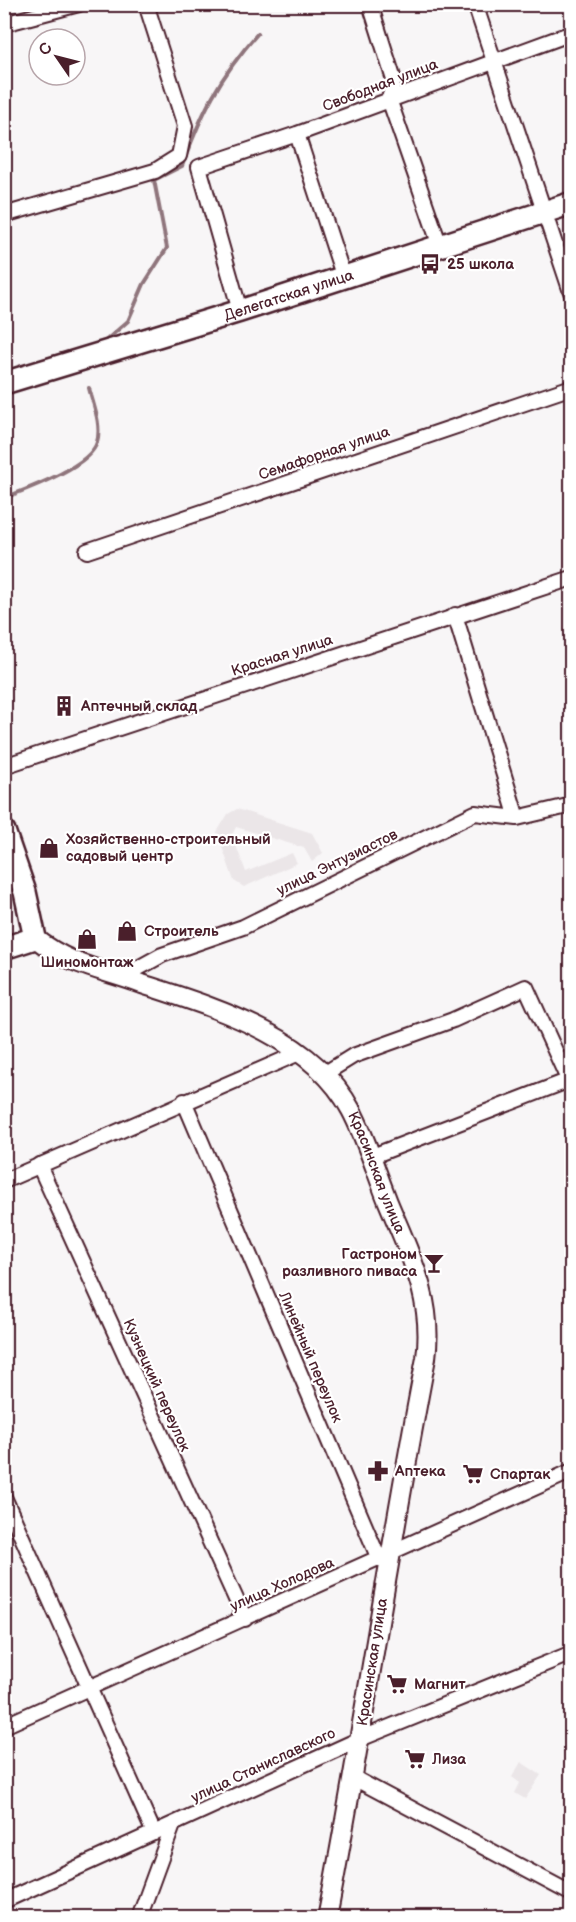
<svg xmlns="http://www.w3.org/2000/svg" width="576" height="1922" font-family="'Balsamiq Sans',sans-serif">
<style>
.built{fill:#ebe6e8}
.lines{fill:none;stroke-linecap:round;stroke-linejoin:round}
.stream{stroke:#8f747b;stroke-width:4}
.minor-casing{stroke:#4a1f2b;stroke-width:18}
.secondary-casing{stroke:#4a1f2b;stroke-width:22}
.primary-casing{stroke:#4a1f2b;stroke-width:26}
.minor{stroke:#fff;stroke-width:14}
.secondary{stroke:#fff;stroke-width:18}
.primary{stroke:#fff;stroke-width:21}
.labels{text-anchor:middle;stroke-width:4.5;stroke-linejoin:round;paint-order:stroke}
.street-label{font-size:15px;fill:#4a1f2b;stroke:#fff}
.poi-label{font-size:15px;font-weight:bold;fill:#4a1f2b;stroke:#fff;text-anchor:start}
</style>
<rect width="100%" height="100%" fill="#f8f6f7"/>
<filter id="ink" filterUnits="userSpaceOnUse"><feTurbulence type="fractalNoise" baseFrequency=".0167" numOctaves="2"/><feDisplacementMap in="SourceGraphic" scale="12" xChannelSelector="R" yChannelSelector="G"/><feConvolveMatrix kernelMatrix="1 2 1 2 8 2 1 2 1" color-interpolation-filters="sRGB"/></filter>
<g filter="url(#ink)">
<path class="built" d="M237,809L312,833L323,853L312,862L304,848L236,827L232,835L246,872L292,853L297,863L244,887L234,881L217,832L228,814Z
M521,1762L541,1775L525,1799L515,1793L520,1783L512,1777Z"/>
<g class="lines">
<path class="stream" d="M103,343L128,321L144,284L167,248L154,180L182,166C203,110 218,79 258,33
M4,498C27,489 91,466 97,442C102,425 93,404 89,388"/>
<g class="minor-casing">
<path id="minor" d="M370,4L394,80L389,99L440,246
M475,4L572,295
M4,24L79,4
M297,134L344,278
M4,215L155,171L179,156L185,126L146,4
M240,311L199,167L297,134L572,33
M87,551L572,387
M455,615L517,818
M4,766L572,578
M122,977L162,955L243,927L475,813L517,818L572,805
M324,1074L353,1056L453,1020L526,987L572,1088
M184,1101L379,1559
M370,1157L572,1079
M39,1165L245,1619
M4,1181L299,1053
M4,1497L154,1833
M4,1726L572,1471
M352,1777L572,1894
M4,1901L360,1739L572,1653
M139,1918L173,1825"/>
</g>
<g class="secondary-casing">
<g id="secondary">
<path id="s1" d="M35,938C71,966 101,969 142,984C215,1008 312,1036 351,1110C366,1138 376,1172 388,1202C410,1255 434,1299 426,1358C390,1544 363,1731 327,1918"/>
</g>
</g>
<g class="primary-casing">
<g id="primary">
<path id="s2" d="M4,383L240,311L572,203"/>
<path d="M4,831L25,892L35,938L4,948"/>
</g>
</g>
<use href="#minor" class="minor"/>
<use href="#secondary" class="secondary"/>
<use href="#primary" class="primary"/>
</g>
</g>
<defs>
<g id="bus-bare" transform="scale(1.62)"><path d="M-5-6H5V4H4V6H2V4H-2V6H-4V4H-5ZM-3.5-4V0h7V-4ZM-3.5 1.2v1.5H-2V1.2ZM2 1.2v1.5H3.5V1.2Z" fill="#4a1f2b" stroke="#fff" stroke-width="2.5" paint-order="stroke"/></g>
<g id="building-bare" transform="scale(1.62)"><path d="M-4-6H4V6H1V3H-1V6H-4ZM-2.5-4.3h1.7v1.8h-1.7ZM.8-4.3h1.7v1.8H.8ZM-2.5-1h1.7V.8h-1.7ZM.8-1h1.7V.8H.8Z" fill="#4a1f2b" stroke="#fff" stroke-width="2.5" paint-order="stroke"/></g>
<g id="shop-bare" transform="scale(1.62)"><path d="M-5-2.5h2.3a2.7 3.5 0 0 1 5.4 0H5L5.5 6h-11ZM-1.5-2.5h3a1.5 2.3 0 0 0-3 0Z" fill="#4a1f2b" stroke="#fff" stroke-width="2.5" paint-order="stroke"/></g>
<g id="bar-bare" transform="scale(1.62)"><path d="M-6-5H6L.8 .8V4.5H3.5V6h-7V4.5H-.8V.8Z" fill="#4a1f2b" stroke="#fff" stroke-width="2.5" paint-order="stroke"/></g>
<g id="pharmacy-bare" transform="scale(1.62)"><path d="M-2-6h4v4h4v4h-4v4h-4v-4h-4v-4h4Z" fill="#4a1f2b" stroke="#fff" stroke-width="2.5" paint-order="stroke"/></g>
<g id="supermarket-bare" transform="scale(1.62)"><path d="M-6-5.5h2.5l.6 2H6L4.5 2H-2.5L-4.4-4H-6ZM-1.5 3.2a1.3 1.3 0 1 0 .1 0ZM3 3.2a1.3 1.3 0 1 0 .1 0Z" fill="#4a1f2b" stroke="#fff" stroke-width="2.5" paint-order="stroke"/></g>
</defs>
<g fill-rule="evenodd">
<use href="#bus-bare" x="430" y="264"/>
<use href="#building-bare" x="64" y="706"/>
<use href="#shop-bare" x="49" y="848"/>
<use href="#shop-bare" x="127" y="931"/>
<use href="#shop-bare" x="87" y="939"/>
<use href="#bar-bare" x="434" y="1263"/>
<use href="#pharmacy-bare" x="378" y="1471"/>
<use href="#supermarket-bare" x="473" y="1474"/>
<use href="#supermarket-bare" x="397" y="1684"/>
<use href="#supermarket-bare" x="415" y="1759"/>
</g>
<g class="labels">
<g class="street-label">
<text transform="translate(380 85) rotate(-21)" y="5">Свободная улица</text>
<text dy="5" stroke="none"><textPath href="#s2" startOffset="298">Делегатская улица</textPath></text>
<text transform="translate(324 453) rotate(-19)" y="5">Семафорная улица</text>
<text transform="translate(282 655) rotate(-18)" y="5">Красная улица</text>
<text transform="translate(337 862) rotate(-26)" y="5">улица Энтузиастов</text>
<text dy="5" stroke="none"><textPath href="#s1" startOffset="435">Красинская улица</textPath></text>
<text transform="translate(311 1357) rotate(67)" y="5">Линейный переулок</text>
<text transform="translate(157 1385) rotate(66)" y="5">Кузнецкий переулок</text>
<text transform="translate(282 1584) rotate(-24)" y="5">улица Холодова</text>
<text transform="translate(372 1662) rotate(-81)" y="5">Красинская улица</text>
<text transform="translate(263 1765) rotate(-25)" y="5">улица Станиславского</text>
</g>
<g class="poi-label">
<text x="447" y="269">25 школа</text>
<text x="81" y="711">Аптечный склад</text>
<text x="66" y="844">Хозяйственно-строительный<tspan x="66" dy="17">садовый центр</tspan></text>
<text x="144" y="936">Строитель</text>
<text x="87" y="967" text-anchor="middle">Шиномонтаж</text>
<text x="417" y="1259" text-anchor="end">Гастроном<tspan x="417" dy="17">разливного пиваса</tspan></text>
<text x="395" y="1476">Аптека</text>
<text x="490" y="1479">Спартак</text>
<text x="414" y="1689">Магнит</text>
<text x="432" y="1764">Лиза</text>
</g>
</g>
<rect width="576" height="1922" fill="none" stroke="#fff" stroke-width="24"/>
<rect x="12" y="12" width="552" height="1898" fill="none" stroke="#4a1f2b" stroke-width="2" filter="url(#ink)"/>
<g transform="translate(57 57) rotate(305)"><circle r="28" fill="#ffffff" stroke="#b7a5aa" stroke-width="1.5"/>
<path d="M0-4.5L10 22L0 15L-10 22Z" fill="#4a1f2b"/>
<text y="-9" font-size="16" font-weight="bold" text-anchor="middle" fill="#4a1f2b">С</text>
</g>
</svg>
